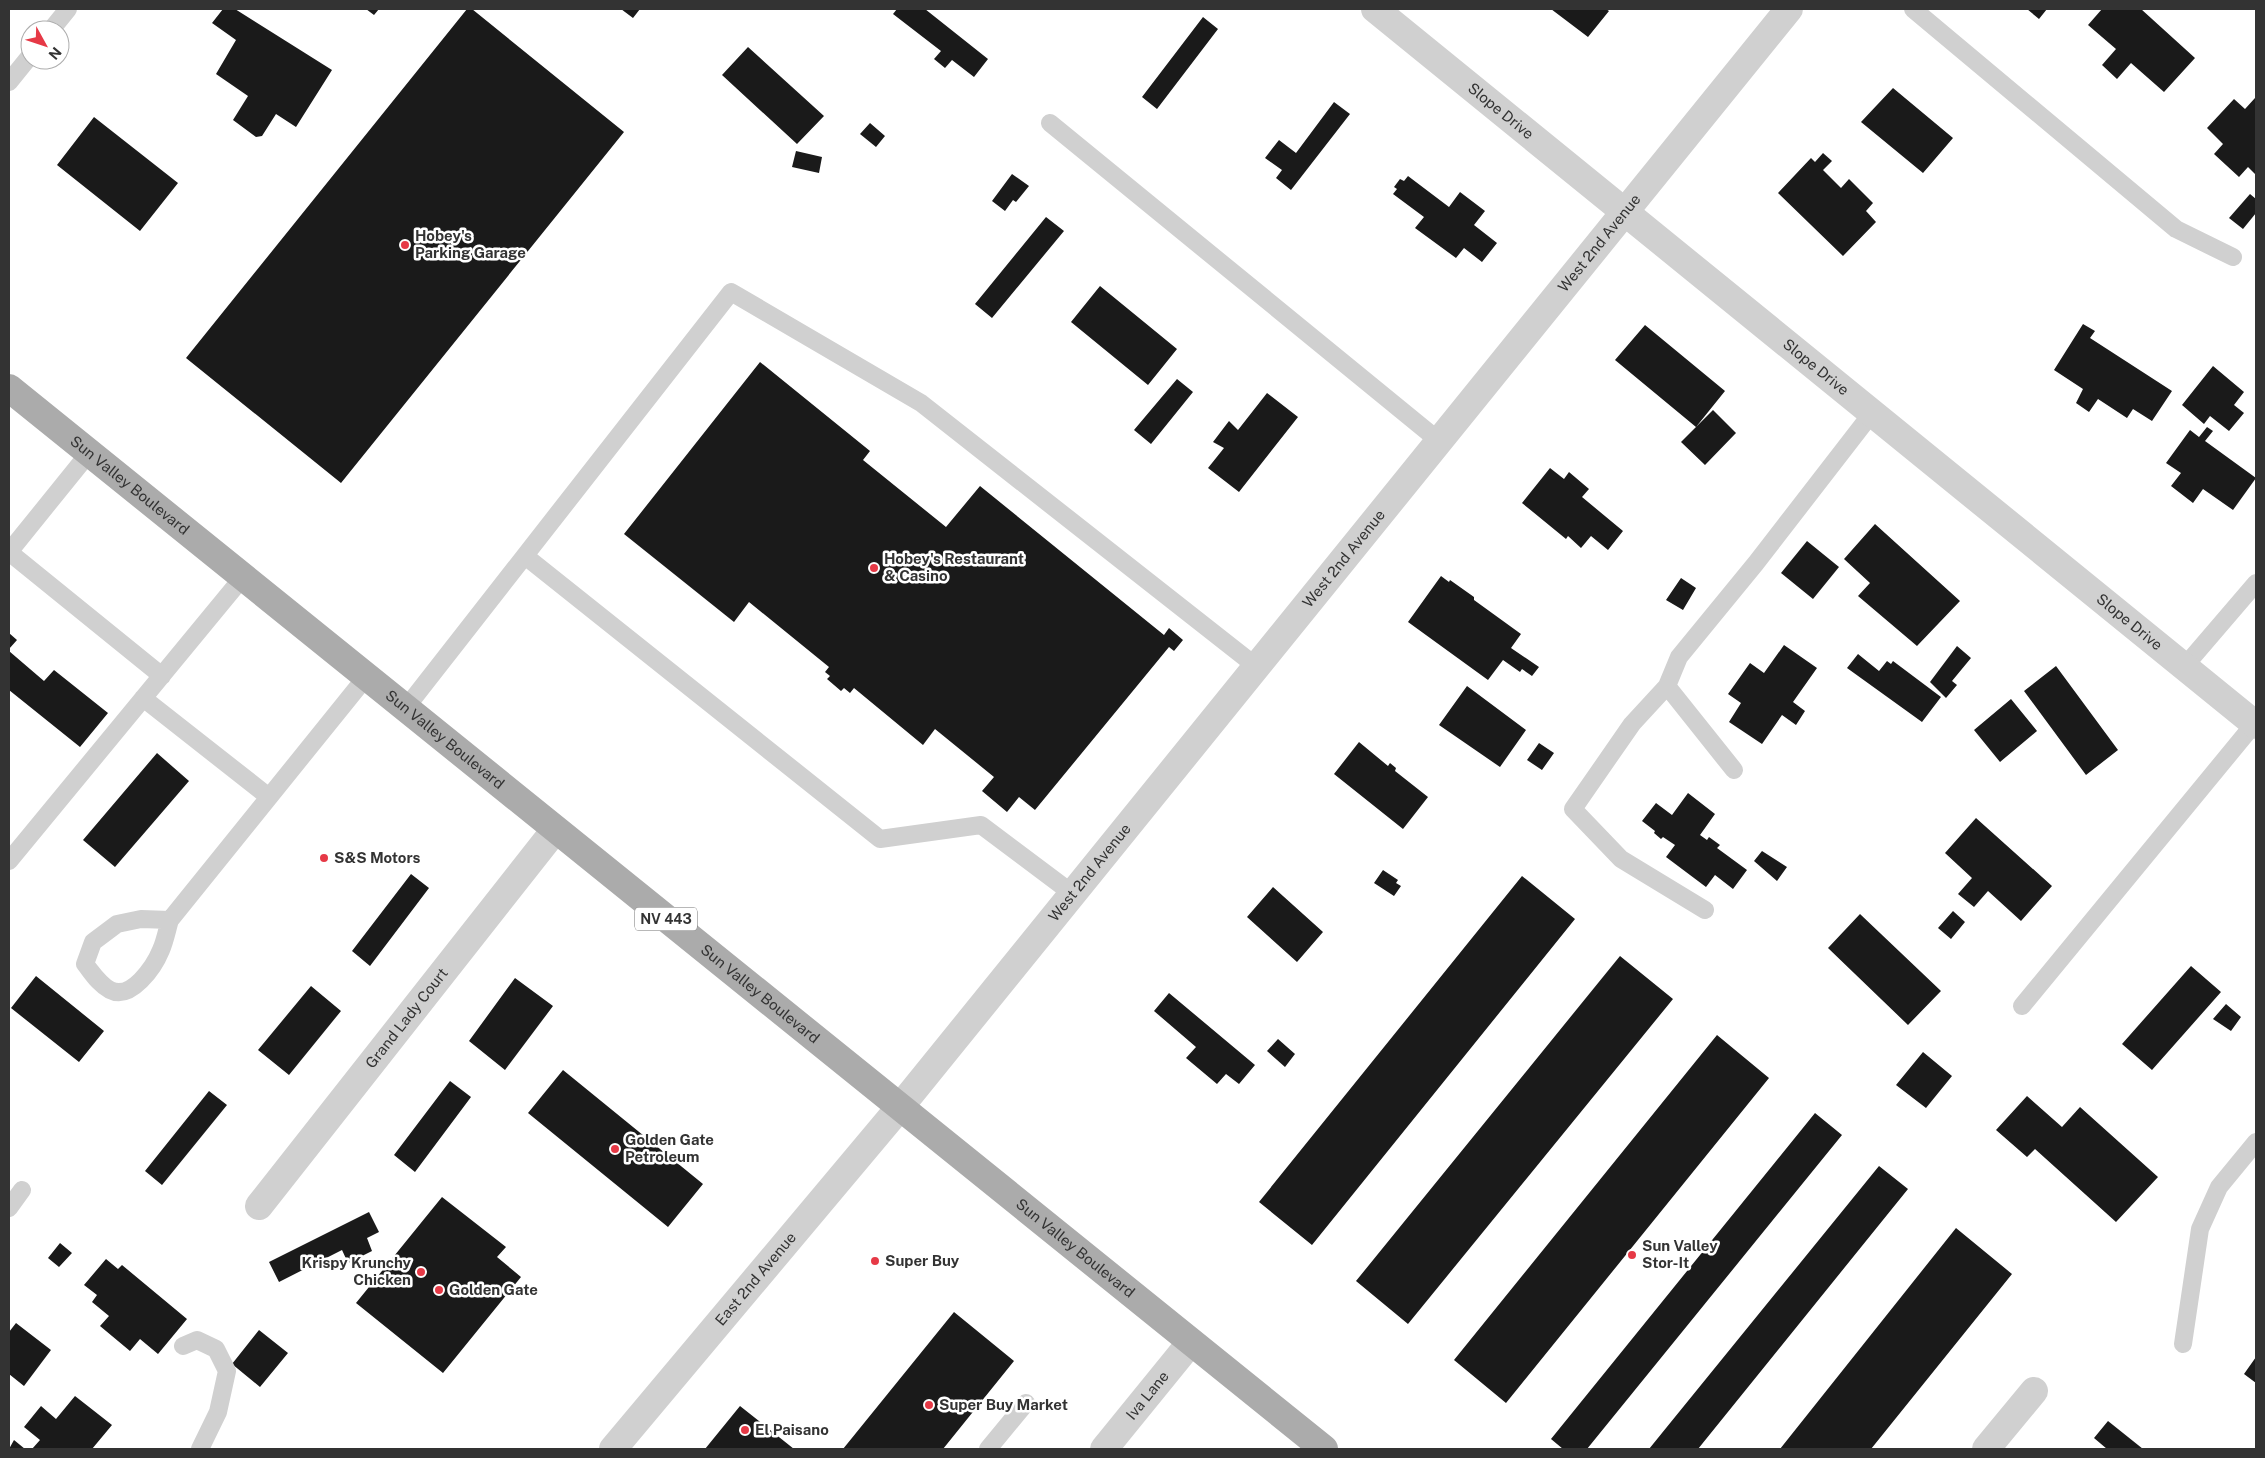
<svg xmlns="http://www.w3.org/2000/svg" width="2265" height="1458" font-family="'Public Sans',sans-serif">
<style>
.building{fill:#1a1a1a}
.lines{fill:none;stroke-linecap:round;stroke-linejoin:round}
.service{stroke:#d0d0d0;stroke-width:18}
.minor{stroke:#d0d0d0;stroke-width:28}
.tertiary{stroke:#d0d0d0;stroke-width:28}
.primary{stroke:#ababab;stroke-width:28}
.poi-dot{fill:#e63946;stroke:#fff;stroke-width:2}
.labels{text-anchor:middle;stroke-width:5;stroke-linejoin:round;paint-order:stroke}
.shield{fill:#fff;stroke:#707070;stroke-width:1}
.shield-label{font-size:14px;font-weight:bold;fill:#333}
.street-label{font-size:15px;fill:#333;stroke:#fff}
.poi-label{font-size:15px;font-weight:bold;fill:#333;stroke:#fff;text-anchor:start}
</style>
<rect width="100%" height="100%" fill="#fff"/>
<path class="building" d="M223,9H235L332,70L296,127L276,114L262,136L256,137L233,120L248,96L216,74L236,40L212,23Z
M366,9H379L374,15Z
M467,9H472L624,132L341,483L186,358Z
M621,9H640L633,18Z
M897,9H925L988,59L974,77L952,60L945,68L934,59L941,51L893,14Z
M1551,9H1606L1609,11L1588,37Z
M2027,9H2047L2039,19Z
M2102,9H2141L2195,58L2164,92L2131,63L2117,79L2102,65L2116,49L2088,25Z
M1203,17L1218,29L1157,109L1142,97Z
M748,47L824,116L797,144L722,75Z
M1893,88L1953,138L1923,173L1861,122Z
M2255,98L2256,175L2248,167L2239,177L2214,154L2223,144L2207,128L2234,99L2245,109Z
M1334,102L1350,114L1291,190L1276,178L1282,170L1265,158L1279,140L1296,153Z
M94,117L178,183L140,231L57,165Z
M870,123L885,136L876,147L860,134Z
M796,151L822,157L819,173L792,167Z
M1823,153L1832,161L1823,170L1841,188L1849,179L1873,203L1866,211L1876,222L1843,256L1778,193L1811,158L1815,162Z
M1012,174L1029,186L1016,202L1013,200L1005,211L992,201Z
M1408,176L1449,207L1460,192L1485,211L1474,225L1497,243L1482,262L1464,248L1456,258L1415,228L1424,217L1393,194L1397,189L1394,187L1400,179L1404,181Z
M2250,194L2256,199V213L2243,229L2229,218Z
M1046,217L1064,231L992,318L975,304Z
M1100,286L1177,349L1148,385L1071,322Z
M2083,324L2095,331L2090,338L2172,391L2152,421L2133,409L2127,418L2098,399L2089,412L2076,403L2083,389L2054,370Z
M1645,325L1725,391L1696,427L1615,360Z
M760,362L870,451L863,460L946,527L980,486L1164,635L1169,628L1183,640L1174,651L1169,647L1035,810L1019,797L1007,812L982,791L994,777L935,729L923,745L854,688L850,693L844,688L841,691L827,679L830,676L825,672L829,667L749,602L734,622L624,534Z
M2213,366L2244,392L2234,405L2244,413L2229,431L2210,416L2204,424L2182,405Z
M1177,379L1193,392L1151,444L1134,430Z
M1267,393L1298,417L1239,492L1208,468L1224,448L1213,442L1229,421L1238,430Z
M1713,410L1736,433L1705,465L1681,442Z
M2207,427L2213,431L2205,441L2256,478L2233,510L2203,489L2193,503L2171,486L2181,473L2166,463L2190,430L2199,437Z
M1550,468L1564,479L1569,472L1589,489L1582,497L1623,531L1608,550L1591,536L1581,548L1568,536L1566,539L1522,503Z
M1875,524L1960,601L1917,646L1858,596L1870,583L1844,559Z
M1807,541L1839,567L1813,599L1781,573Z
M1441,576L1449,582L1450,580L1474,597V600L1521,634L1511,648L1539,667L1532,676L1522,669L1520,672L1503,660L1488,680L1408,622Z
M1681,578L1696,588L1683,610L1666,600Z
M9,633L17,640L9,649Z
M1784,645L1817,668L1793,702L1805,711L1796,725L1782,715L1762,744L1729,722L1741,703L1728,694L1750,663L1764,673Z
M1957,646L1971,658L1952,681L1957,685L1946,698L1930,682Z
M9,651L44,681L54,670L108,713L80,747L9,690Z
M1858,654L1879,671L1887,661L1891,664L1893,661L1941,697L1922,722L1847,668Z
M2056,666L2118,750L2086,775L2024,691Z
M1467,686L1526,730L1500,767L1439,725Z
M2011,699L2037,731L2000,762L1974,730Z
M1359,742L1388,766L1390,763L1396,768L1395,771L1428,797L1403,829L1334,774Z
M1539,743L1554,753L1542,770L1527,760Z
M157,753L189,781L115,867L83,840Z
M1688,793L1715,814L1700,835L1707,840L1709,837L1720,845L1717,848L1747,870L1733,889L1715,875L1706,887L1666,857L1675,845L1663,837L1661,839L1654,833L1655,831L1642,821L1656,803L1672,815Z
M1976,818L2052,886L2021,921L1988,891L1974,907L1958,894L1972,878L1945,853Z
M1762,851L1787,867L1777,881L1754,861Z
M1383,870L1398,880L1396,883L1401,886L1394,896L1374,883Z
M411,874L429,888L370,966L352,951Z
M1522,876L1575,919L1312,1245L1259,1202Z
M1273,887L1323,932L1297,962L1247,917Z
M1953,911L1965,922L1951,939L1938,928Z
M1860,914L1941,991L1908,1025L1828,948Z
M1620,956L1673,999L1408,1324L1356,1281Z
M2191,966L2221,992L2152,1070L2122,1044Z
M36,976L104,1031L79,1062L11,1008Z
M515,978L553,1006L505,1070L469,1041Z
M311,986L341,1011L289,1075L258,1050Z
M1169,993L1255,1065L1239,1084L1226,1074L1217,1084L1186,1058L1196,1047L1154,1011Z
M2226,1004L2241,1017L2231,1031L2213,1019Z
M1717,1035L1769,1078L1506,1403L1454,1360Z
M1278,1039L1295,1054L1285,1067L1267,1051Z
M1923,1052L1952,1076L1926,1108L1896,1085Z
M563,1070L703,1184L668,1227L528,1113Z
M450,1081L471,1097L415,1172L394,1155Z
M209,1091L227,1105L162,1185L145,1171Z
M2027,1096L2062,1127L2080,1107L2158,1177L2116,1222L2035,1149L2027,1157L1996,1130Z
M1815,1113L1842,1135L1587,1449H1563L1551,1439Z
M1879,1166L1908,1189L1698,1449H1649Z
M442,1197L506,1247L497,1257L521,1277L443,1373L356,1303Z
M369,1212L379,1232L367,1238L372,1251L348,1263L342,1250L279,1282L269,1262Z
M1956,1228L2012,1274L1871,1449H1780Z
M60,1243L72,1253L59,1267L48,1258Z
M106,1259L118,1269L122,1265L187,1319L158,1354L140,1339L130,1351L100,1326L109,1316L92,1302L97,1295L84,1285Z
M954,1312L1014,1361L943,1449H843Z
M16,1323L51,1350L24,1386L9,1374V1332Z
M259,1330L288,1353L260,1387L232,1364Z
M2256,1357V1383L2244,1374Z
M75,1396L112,1425L92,1449H32L40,1440L24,1427L41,1406L56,1419Z
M740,1406L794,1449H705Z
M2108,1421L2143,1449H2107L2094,1438Z
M14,1440L25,1449H9Z"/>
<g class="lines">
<path class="service" d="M1913,9L2176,229L2233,257
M51,30L68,9
M9,82L30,56
M1050,123L1439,441
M9,552L162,676
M9,552L89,453
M525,556L880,839L981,825L1073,894
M2184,667L2256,583
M1667,686L1632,724L1573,809L1621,859L1705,910
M143,698L269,797
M405,709L731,292L921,403L1257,667
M1734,770L1667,686L1679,657L1756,563L1872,413
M9,861L243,577
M170,920C167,930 165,941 161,950C154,967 131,1001 110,990C99,984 93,974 85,964L93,942L117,924L141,919L170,920L366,677
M2022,1006L2254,724
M9,1208L22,1190
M2183,1344L2200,1229L2219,1187L2256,1142
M183,1346L197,1340L216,1349L227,1371L218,1412L200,1449
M988,1449L1026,1403"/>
<g class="minor">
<path id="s1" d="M1375,9L2256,725"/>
<path id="s2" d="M259,1206L555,830"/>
<path id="s3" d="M1104,1449L1191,1342"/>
<path d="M1986,1449L2034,1391"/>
</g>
<path class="tertiary" id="s4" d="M613,1449L900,1107L1789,9"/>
<path class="primary" id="s5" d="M9,388L1324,1449"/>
</g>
<g class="poi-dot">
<circle cx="405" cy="245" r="5"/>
<circle cx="874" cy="568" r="5"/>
<circle cx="324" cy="858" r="5"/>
<circle cx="615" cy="1149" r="5"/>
<circle cx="1632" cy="1255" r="5"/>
<circle cx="875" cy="1261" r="5"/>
<circle cx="421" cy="1272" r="5"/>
<circle cx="439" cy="1290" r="5"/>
<circle cx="929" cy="1405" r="5"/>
<circle cx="745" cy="1430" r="5"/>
</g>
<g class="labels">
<rect class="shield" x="635" y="907.5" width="62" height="23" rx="4"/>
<g class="shield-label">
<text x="666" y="924">NV 443</text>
</g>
<g class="street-label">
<text dy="5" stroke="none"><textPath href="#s1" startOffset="162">Slope Drive</textPath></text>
<text dy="5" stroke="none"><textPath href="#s4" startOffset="1558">West 2nd Avenue</textPath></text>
<text dy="5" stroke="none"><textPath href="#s1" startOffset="568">Slope Drive</textPath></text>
<text dy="5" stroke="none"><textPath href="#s5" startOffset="155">Sun Valley Boulevard</textPath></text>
<text dy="5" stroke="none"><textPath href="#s4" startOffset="1152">West 2nd Avenue</textPath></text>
<text dy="5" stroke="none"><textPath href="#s1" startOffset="972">Slope Drive</textPath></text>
<text dy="5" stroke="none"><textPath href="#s5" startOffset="560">Sun Valley Boulevard</textPath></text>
<text dy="5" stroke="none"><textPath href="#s4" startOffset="748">West 2nd Avenue</textPath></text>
<text dy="5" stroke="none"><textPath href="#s5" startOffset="965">Sun Valley Boulevard</textPath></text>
<text dy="5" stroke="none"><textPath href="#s2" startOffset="239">Grand Lady Court</textPath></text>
<text dy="5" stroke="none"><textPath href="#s5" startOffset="1370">Sun Valley Boulevard</textPath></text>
<text dy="5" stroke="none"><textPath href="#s4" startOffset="222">East 2nd Avenue</textPath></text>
<text dy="5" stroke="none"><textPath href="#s3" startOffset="69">Iva Lane</textPath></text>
</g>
<g class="poi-label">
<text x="415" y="241">Hobey's<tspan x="415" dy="17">Parking Garage</tspan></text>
<text x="884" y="564">Hobey's Restaurant<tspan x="884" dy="17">&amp; Casino</tspan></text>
<text x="334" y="863">S&amp;S Motors</text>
<text x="625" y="1145">Golden Gate<tspan x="625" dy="17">Petroleum</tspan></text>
<text x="1642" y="1251">Sun Valley<tspan x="1642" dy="17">Stor-It</tspan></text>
<text x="885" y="1266">Super Buy</text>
<text x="411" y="1268" text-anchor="end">Krispy Krunchy<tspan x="411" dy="17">Chicken</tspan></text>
<text x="449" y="1295">Golden Gate</text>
<text x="939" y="1410">Super Buy Market</text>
<text x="755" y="1435">El Paisano</text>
</g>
</g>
<rect width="2265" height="1458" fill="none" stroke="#333333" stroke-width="20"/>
<g transform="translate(45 45) rotate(130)"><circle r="24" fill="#ffffff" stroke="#adadad"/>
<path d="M0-4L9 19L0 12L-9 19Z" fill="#e63946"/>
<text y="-8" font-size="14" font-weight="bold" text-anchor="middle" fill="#333333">N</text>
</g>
</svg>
